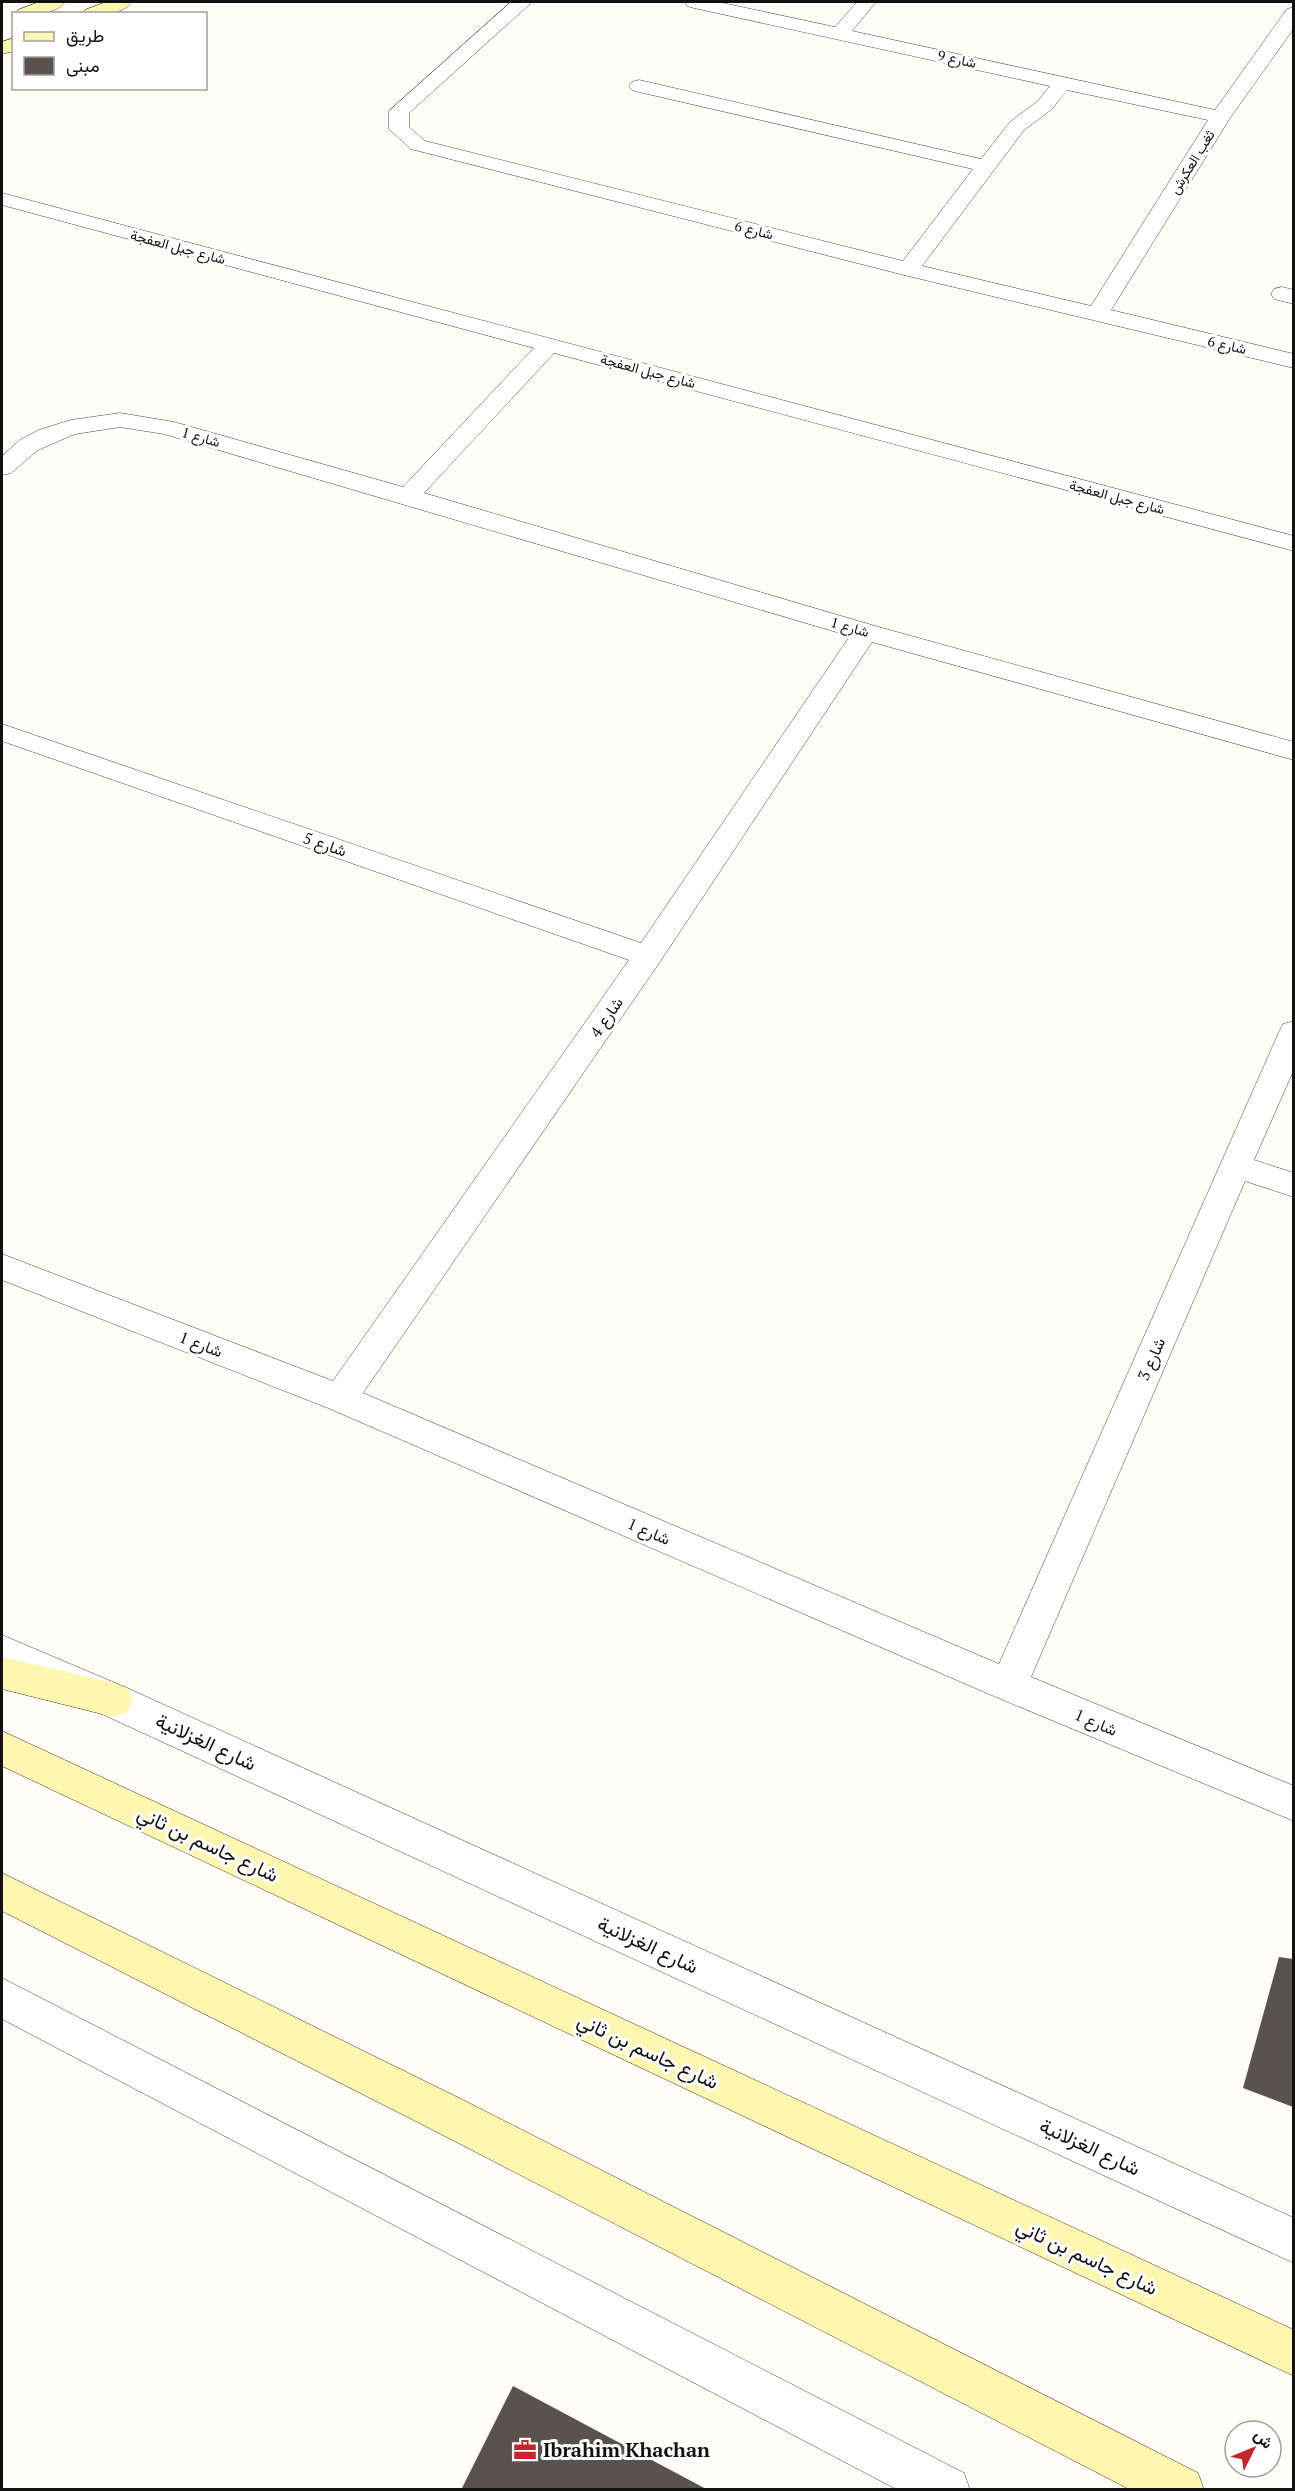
<svg xmlns="http://www.w3.org/2000/svg" width="1295" height="2491" font-family="'PT Serif',Vazirmatn,serif">
<style>
.building{fill:#5a524d}
.lines{fill:none;stroke-linecap:round;stroke-linejoin:round}
.minor-casing{stroke:#444;stroke-width:1}
.secondary-casing{stroke:#333;stroke-width:1}
.minor{fill:#fff;fill-rule:evenodd}
.secondary{fill:#fff6b0;fill-rule:evenodd}
.labels{text-anchor:middle;stroke-width:6;stroke-linejoin:round;paint-order:stroke}
.far-street-label{font-size:14px;fill:#111;stroke:#fff}
.street-label{font-size:16px;fill:#111;stroke:#fff}
.near-street-label{font-size:20px;fill:#111;stroke:#fff}
.near-poi-label{font-size:20px;font-weight:bold;fill:#111;stroke:#fff;text-anchor:start}
</style>
<rect width="100%" height="100%" fill="#fffdf5"/>
<path class="building" d="M1279,1957L1293,1959V2107L1243,2088Z
M513,2386L708,2490H461Z"/>
<g class="lines">
<g class="minor-casing">
<path id="minor" d="M511,2H532L409,113V127L425,141L903,261L973,169L639,92L632,90L629,86L632,82L639,80L981,159L1010,122L1038,101L1050,86L694,8L687,6L685,2H718L835,27L857,2H876L852,31L1215,110L1287,9L1294,7V28L1230,118L1111,310L1294,354V368L908,276L411,149L389,129V111ZM1067,90L1208,120L1091,306L922,266L1024,130L1052,109Z
M2,193L1294,536V551L554,353L424,493L875,626L1294,742V760L872,642L659,963L363,1393L999,1664L1279,1032L1283,1024L1294,1021V1069L1254,1160L1294,1173V1197L1245,1181L1031,1677L1294,1786V1821L996,1697L328,1408L2,1280V1254L333,1381L629,960L2,741V724L641,943L850,636L164,434L120,427L75,434L38,450L11,473L2,475V456L20,440L39,430L71,420L120,413L174,422L403,487L534,348L2,205Z
M1282,287L1294,290V304L1274,299L1271,294L1274,289Z
M2,1635L127,1688L1294,2218V2263L2,1668Z
M2,1978L964,2473L970,2490H898L2,2019Z"/>
</g>
<g class="secondary-casing">
<path id="secondary" d="M39,2H65C54,16 31,14 16,14L18,10Z
M106,2H132C121,16 98,14 83,14L85,10Z
M14,38V51L2,54V42Z
M2,1657L114,1683L127,1688L133,1700L127,1712L114,1717L2,1689Z
M2,1731L1294,2330V2376L2,1766Z
M2,1873L465,2101L1198,2473L1204,2490H1131L435,2131L2,1911Z"/>
</g>
<use href="#minor" class="minor"/>
<use href="#secondary" class="secondary"/>
</g>
<defs>
<g id="office-bare" transform="scale(1.8)"><path d="M-6-3h4V-5.5h4V-3h4V5H-6ZM-1-4.5V-3h2v-1.5ZM-6 0V1H6V0Z" fill="#c4262e" stroke="#fff" stroke-width="2.5" paint-order="stroke"/></g>
</defs>
<g fill-rule="evenodd">
<use href="#office-bare" x="525" y="2450"/>
</g>
<g class="labels">
<g class="far-street-label">
<text transform="translate(957 59) rotate(12)" y="5">شارع 9</text>
<text transform="translate(1192 162) rotate(-58)" y="5">ثغب العكرش</text>
<text transform="translate(754 230) rotate(14)" y="5">شارع 6</text>
<text transform="translate(178 247) rotate(15)" y="5">شارع جبل العفجة</text>
<text transform="translate(1227 345) rotate(13)" y="5">شارع 6</text>
<text transform="translate(648 371) rotate(15)" y="5">شارع جبل العفجة</text>
<text transform="translate(201 437) rotate(16)" y="5">شارع 1</text>
<text transform="translate(1117 497) rotate(15)" y="5">شارع جبل العفجة</text>
<text transform="translate(850 627) rotate(16)" y="5">شارع 1</text>
</g>
<g class="street-label">
<text transform="translate(325 844) rotate(19)" y="6">شارع 5</text>
<text transform="translate(606 1017) rotate(-55)" y="6">شارع 4</text>
<text transform="translate(201 1344) rotate(21)" y="6">شارع 1</text>
<text transform="translate(1151 1359) rotate(-66)" y="6">شارع 3</text>
<text transform="translate(649 1531) rotate(23)" y="6">شارع 1</text>
<text transform="translate(1096 1722) rotate(23)" y="6">شارع 1</text>
</g>
<g class="near-street-label">
<text transform="translate(206 1742) rotate(25)" y="7">شارع الغزلانية</text>
<text transform="translate(208 1844) rotate(25)" y="7">شارع جاسم بن ثاني</text>
<text transform="translate(648 1945) rotate(25)" y="7">شارع الغزلانية</text>
<text transform="translate(648 2051) rotate(25)" y="7">شارع جاسم بن ثاني</text>
<text transform="translate(1090 2147) rotate(25)" y="7">شارع الغزلانية</text>
<text transform="translate(1087 2257) rotate(25)" y="7">شارع جاسم بن ثاني</text>
</g>
<g class="near-poi-label">
<text x="543" y="2457">Ibrahim Khachan</text>
</g>
</g>
<rect width="1295" height="2491" fill="none" stroke="#111111" stroke-width="6"/>
<rect x="12" y="12" width="195" height="78" fill="#ffffff" stroke="#a0a0a0" stroke-width="1.5"/>
<rect x="24" y="32" width="30" height="9" fill="#fff6b0" stroke="#a0a0a0" stroke-width="1.5"/>
<text x="66" y="42" font-size="18" fill="#111111">طريق</text>
<rect x="24" y="57" width="30" height="18" fill="#5a524d" stroke="#a0a0a0" stroke-width="1.5"/>
<text x="66" y="72" font-size="18" fill="#111111">مبنى</text>
<g transform="translate(1253 2449) rotate(47)"><circle r="28" fill="#ffffff" stroke="#a0a0a0" stroke-width="1.5"/>
<path d="M0-4.5L10 22L0 15L-10 22Z" fill="#c4262e"/>
<text y="-9" font-size="16" font-weight="bold" text-anchor="middle" fill="#111111">ش</text>
</g>
</svg>
